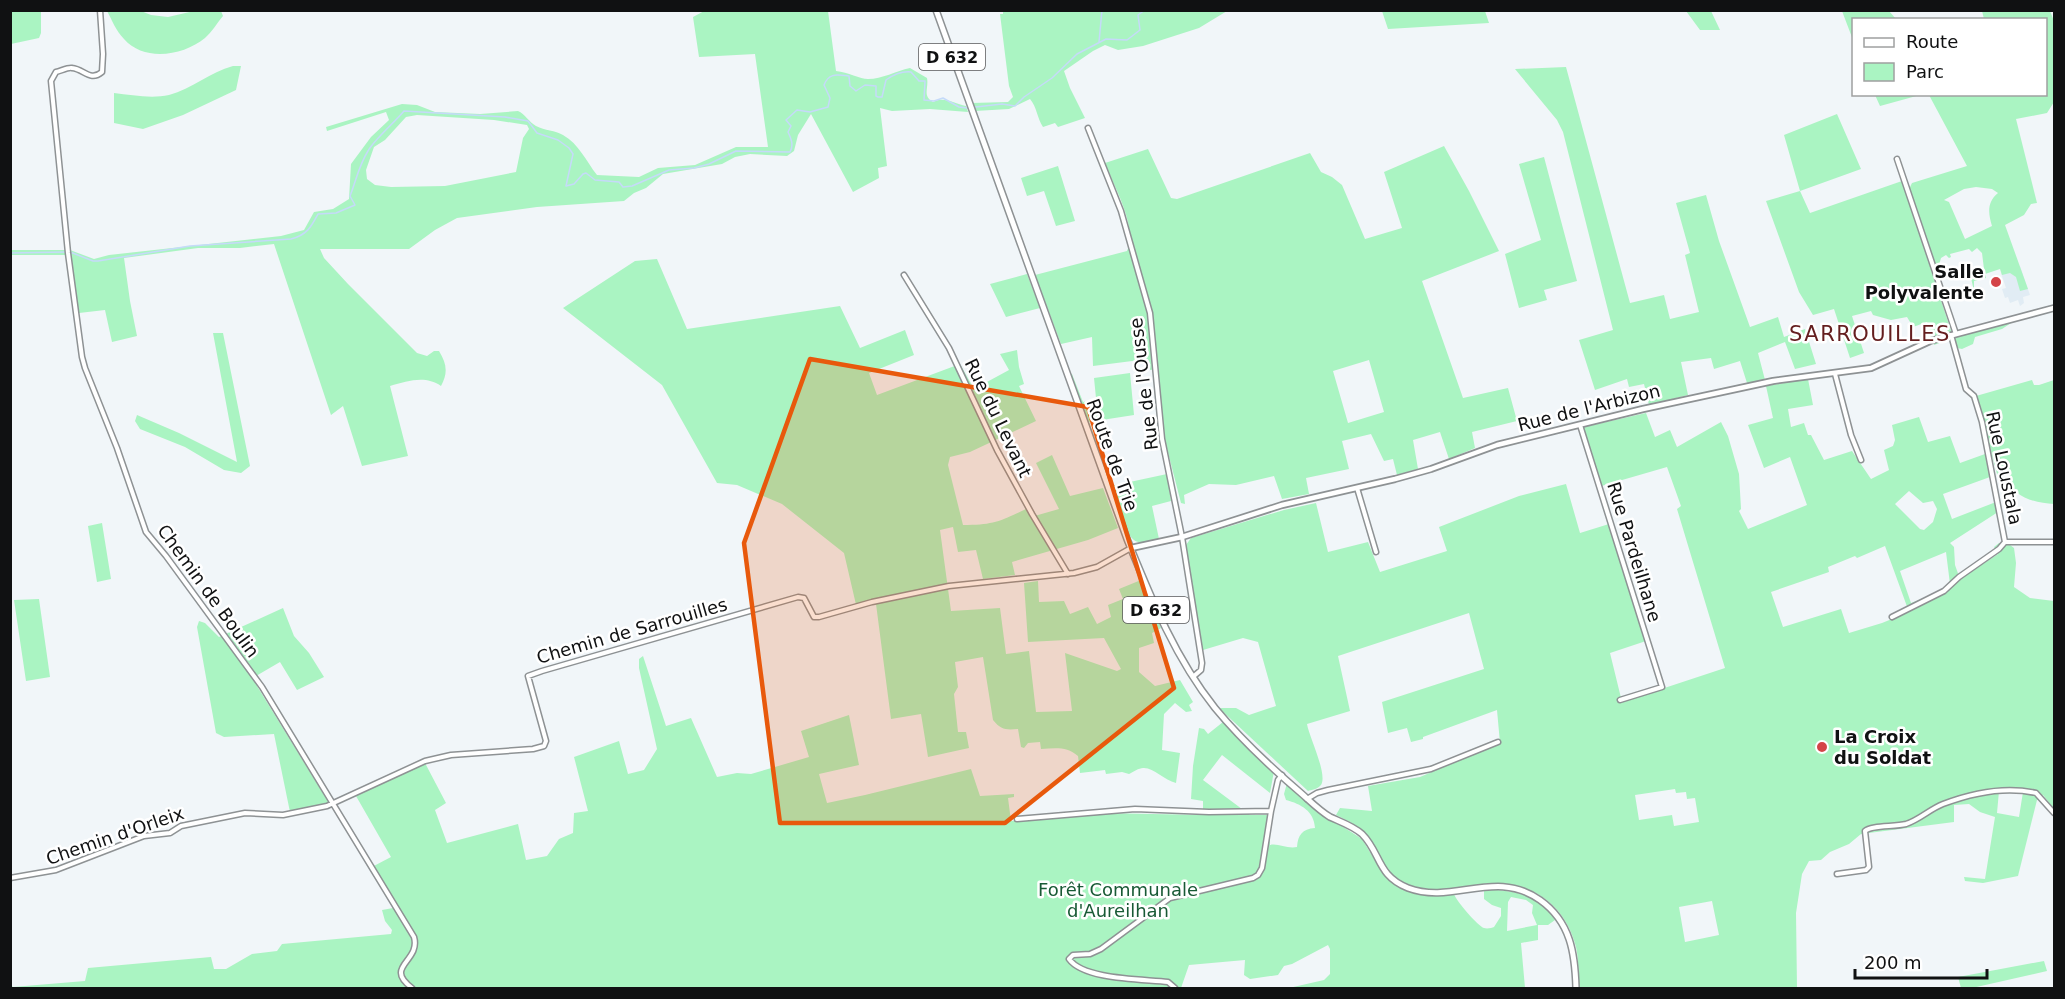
<svg xmlns="http://www.w3.org/2000/svg" width="2065" height="999" font-family="'DejaVu Sans',sans-serif">
<style>
.built{fill:#e1ecf4}
.green{fill:#aaf4c2;fill-rule:evenodd}
.lines{fill:none;stroke-linecap:round;stroke-linejoin:round}
.stream{stroke:#c5daf9;stroke-width:1.5}
.minor-casing{stroke:#8e9294;stroke-width:7}
.tertiary-casing{stroke:#8e9294;stroke-width:8}
.primary-casing{stroke:#8e9294;stroke-width:8}
.minor{stroke:#fff;stroke-width:4}
.tertiary{stroke:#fff;stroke-width:4.5}
.primary{stroke:#fff;stroke-width:5}
.marked{fill:#e8590c;fill-opacity:0.2;stroke:#e8590c;stroke-width:4.5;stroke-linejoin:round}
.poi-dot{fill:#d44448;stroke:#fff;stroke-width:2}
.labels{text-anchor:middle;stroke-width:5;stroke-linejoin:round;paint-order:stroke}
.shield{fill:#fff;stroke:#585859;stroke-width:1.5}
.shield-label{font-size:16px;font-weight:bold;fill:#101112}
.poi-label{font-size:18px;font-weight:bold;fill:#101112;stroke:#fff;text-anchor:end}
.street-label{font-size:18px;fill:#101112;stroke:#fff}
.park-label{font-size:18px;fill:#185a35;stroke:#fff}
.quarter-label{font-size:21px;letter-spacing:1.5px;fill:#641e1f;stroke:#fff}
</style>
<rect width="100%" height="100%" fill="#f1f6f9"/>
<path class="built" d="M2020,266L2030,295L2023,297L2024,303L2020,306L2018,300L2010,303L2008,297L2005,298L2002,289L2006,288L2001,273Z"/>
<path class="green" d="M706,10L828,11L836,71C848,72 860,79 868,79C882,79 896,71 910,68L927,78C929,88 922,96 933,102C945,96 954,104 966,106L968,112L930,109L892,111L880,108L887,166L878,168L879,178L853,192L811,114L798,135L794,151L787,156L750,154L735,157L722,164L663,174L646,188L634,193L624,201L537,207L457,218L435,230L409,249H320L324,258L348,284L417,353L427,356L434,351H439C447,364 448,373 441,386C425,375 408,381 390,386L408,456L362,466L343,406L331,415L274,244L240,248H198L124,258L130,301L137,336L112,342L105,310L79,313L70,250L94,259L109,255L281,236L304,230L314,212L333,209L349,199L351,164L371,137L389,120L386,112L327,131L326,127L402,104L417,105L435,112L480,114L518,111C525,114 529,122 536,126C545,131 555,130 563,135C579,144 586,161 597,175L639,177L658,168L695,165L736,147H768L755,54L699,57L693,17ZM417,115L494,120L527,125L529,129L523,138L516,172L445,186L391,187L375,185L367,179L366,170L374,147L385,140L406,117Z
M10,11H41V33L39,38L11,44Z
M107,11H141L151,15L168,17L194,11H221L223,16C217,23 212,32 205,38C183,56 144,62 124,39C116,31 112,20 107,11Z
M1003,11H1227L1199,28L1143,46L1118,50L1105,45L1093,51L1064,71L1070,88L1085,118L1058,127L1055,123L1043,127C1037,118 1037,107 1030,99L1009,109L975,111L972,103L1008,102L1013,97L1009,86L1000,14H1003Z
M1382,11H1485L1489,23L1388,29Z
M1686,11H1711L1720,30H1700Z
M1842,11H1889L1896,19L1854,20L1853,40Z
M1982,11H2050L2054,21V102L2047,113L2016,119L2037,203L2031,204L2024,215L2005,225L2028,289L2020,291L2016,277L2010,273L2002,275L2000,269L1985,274L1986,278L1974,281V291L1971,278L1979,275L1984,269L1982,253L1977,248L1972,252L1969,249L1950,254L1951,257L1949,258L1946,255L1941,258L1939,265L1936,264L1942,287L1909,189L1912,183L1967,166L1929,95L2046,94V20L1984,19ZM1976,187L1992,189L1998,193C1987,202 1988,213 1992,226L1965,239L1949,202L1944,200L1964,189Z
M233,66H241L236,90L183,115L143,129L114,123V93C132,95 151,99 169,95C192,89 210,72 233,66Z
M1566,67L1630,303L1664,295L1670,319L1699,312L1685,255L1690,253L1676,203L1706,195L1719,241L1750,327L1778,317L1784,337L1805,329L1816,364L1795,369L1785,342L1758,353L1765,380L1747,383L1740,361L1714,369L1711,358L1681,362L1688,395L1649,405L1644,384L1629,387L1627,379L1595,390L1579,340L1613,330L1563,132L1557,120L1515,69Z
M1875,95H1920L1880,106Z
M1837,114L1861,169L1800,191L1810,213L1902,181L1953,337L2011,322V323L2002,329L1975,337L1973,344L1962,349L1957,348L1953,338L1934,345L1927,322L1913,327L1907,317L1891,320L1873,315L1871,311L1852,316L1864,353L1850,358L1834,309L1813,315L1799,292L1766,201L1800,191L1784,135Z
M1444,146L1469,191L1499,251L1422,281L1463,398L1508,388L1517,421L1472,432L1475,448L1449,459L1440,432L1413,440L1418,469L1397,475L1393,459L1384,461L1371,434L1342,441L1349,469L1306,478L1309,494L1282,499L1274,476L1236,485L1209,484L1184,495L1185,504L1181,503L1163,433L1160,434L1157,413L1162,412L1158,369L1150,370L1148,359L1093,366L1092,337L1061,344L1035,275L1127,251C1138,227 1114,187 1105,163L1148,149L1171,198L1177,199L1310,153L1321,172L1332,177L1342,185L1365,239L1402,228L1384,172ZM1369,360L1384,412L1348,423L1333,371Z
M1544,157L1577,281L1544,290L1547,300L1519,308L1505,254L1541,240L1519,164Z
M1058,166L1075,221L1056,226L1044,191L1027,196L1021,178Z
M11,250H66V255H11Z
M657,259L687,329L840,306L860,348L905,330L914,355L869,373L877,395L960,364L974,389L1009,370L1000,354L1017,350L1019,367L1024,384L1019,386L1036,421L970,452L950,457L948,465L963,525C993,525 999,522 1026,509L1031,517L1059,509L1036,463L1052,455L1070,496L1103,488L1118,528L1088,540L1012,562L1015,575L983,579L976,550L958,552L953,527L940,530L951,611L1000,608L1006,654L1029,651L1036,712L1072,711L1065,653L1117,671L1121,669L1104,638L1028,642L1024,583L1038,581L1039,602L1064,601L1070,614L1088,607L1097,624L1111,617L1108,605L1123,599L1119,589L1141,580L1161,628L1152,633L1154,643L1139,648V672L1155,686L1180,680L1193,702L1189,705L1192,711L1186,712L1175,703L1164,714L1162,750L1180,753L1176,783C1164,780 1153,767 1143,768C1139,768 1133,772 1129,774L1122,772L1106,774L1105,770L1080,773L1078,756C1067,746 1055,748 1041,749L1040,742L1028,743L1024,748L1021,747L1018,729C1006,730 1001,730 993,720L983,657L955,662L958,687L954,694L958,732H966L969,748L928,757L921,714L891,719L876,604L857,609L844,553L782,504L737,485L717,483L662,385L563,308L635,261Z
M1027,274L1040,308L1006,317L990,284Z
M213,333H223L250,466L241,473L224,470L185,447L140,429L135,421L137,415L179,433L237,462Z
M1130,373L1134,415L1089,422L1097,444L1095,445L1069,375L1072,374L1083,402L1096,398L1094,378Z
M1808,379L1813,405L1788,409L1791,427L1804,423L1808,435H1811L1824,460L1852,451L1871,479L1889,470L1884,450L1893,446L1895,440L1892,425L1919,417L1928,442L1950,436L1960,463L1985,454L1990,477L1943,494L1952,519L1996,502L1998,512L1950,543L1954,547L1955,565L1960,579L1998,554L1994,547L1999,543L2010,545L2014,548L2016,563L2014,587L2030,598L2054,601V809L2043,795L2037,800L2018,876L1983,883L1965,881L1964,877L1985,879L1995,817L1980,812L1969,804L1954,805V822L1861,834L1849,844L1830,852L1821,860L1809,861L1802,874L1796,913L1797,988H1579C1578,975 1579,960 1576,947C1565,903 1529,879 1483,884C1457,887 1433,894 1406,884C1382,874 1377,845 1360,829C1353,823 1344,819 1336,815L1340,808L1372,811L1368,786L1420,777L1500,743L1497,710L1423,737V739L1411,742L1407,728L1388,733L1382,702L1484,669L1469,613L1338,656L1350,711L1307,724C1309,737 1328,774 1321,785C1318,789 1311,790 1308,791L1220,709L1221,708H1236L1249,715L1276,706L1258,642L1243,638L1203,650L1200,643L1186,545L1191,538L1284,510L1316,503L1328,552L1368,542L1380,572L1447,551L1439,527L1519,496L1566,484L1580,533L1609,524L1649,640L1610,653L1622,702L1725,668L1677,509L1681,506L1667,467L1598,487L1580,428L1646,413L1655,437L1670,430L1677,447L1721,422L1728,436L1739,474L1741,509L1739,511L1748,529L1807,505L1790,457L1764,468L1748,425L1773,418L1766,386ZM1909,491L1923,503L1933,501L1937,509L1933,522L1924,530L1920,529L1895,504ZM1885,546L1909,612L1882,623L1849,633L1841,609L1783,627L1771,592L1829,572L1828,567L1855,556L1857,558ZM1946,552L1950,584L1934,594L1911,603L1900,571ZM1675,789L1676,793L1686,792L1687,799L1695,798L1699,822L1674,826L1672,815L1639,820L1635,795ZM1999,791L2023,792L2019,817L1997,813ZM1712,901L1719,935L1685,942L1679,907Z
M2032,380L2034,385H2039L2054,380V504C2041,503 2027,501 2016,492L2003,496L1976,396Z
M1167,474L1171,501L1152,506L1159,539C1147,542 1136,547 1129,534L1111,486Z
M102,523L111,579L97,582L88,526Z
M39,599L50,677L26,681L14,600Z
M283,608L294,636L309,653L324,677L297,690L280,662L256,676L261,684L257,686L329,803L312,809L290,812L274,734L224,737L216,733L197,627L199,621L205,623L219,637Z
M643,656L666,726L691,718L717,777L737,773L751,774L809,757L801,731L849,715L859,765L819,774L827,803L865,795L971,769L980,796L1014,794V797L1008,798L1011,821L1101,813L1203,815V801L1191,799L1193,766L1199,728L1204,729L1208,734L1223,722L1274,771L1270,793L1222,755L1203,780L1250,815H1269L1270,845C1278,843 1287,849 1297,847C1298,835 1302,829 1315,828C1314,811 1301,804 1286,800L1284,794L1287,783L1334,821L1362,839L1382,872L1391,881L1405,890L1428,894H1454C1457,902 1478,926 1484,928C1487,929 1492,928 1494,927L1501,916V908L1492,905L1484,899V889C1512,891 1540,893 1555,920L1548,925H1538V940L1521,943L1525,988H1289L1324,980L1330,974V949L1328,945L1292,964L1284,966L1278,975L1250,979L1244,975L1245,960L1189,965L1181,988H11L10,984L13,987L85,981L88,968L211,957L214,969H226L252,954L277,951L282,944L391,934L392,930L385,921L382,910L393,908L370,868L391,857L356,796L425,763L446,803L435,810L447,843L518,824L526,860L547,856L559,839L573,833L574,813L588,811L574,757L619,741L628,774L644,770L657,749L639,668V659ZM1511,897L1526,900L1533,905L1532,913L1537,925L1507,931L1508,902Z
M2044,961L2047,971L1972,988H1961L1958,977Z"/>
<g class="lines">
<path class="stream" d="M1099,42L1102,10
M70,252L93,261H98L190,246L291,239C307,235 311,227 318,214L336,213L355,205L350,196C356,181 359,165 368,151C373,141 395,122 404,111L505,117L528,121L537,133L558,140L569,148L573,154L566,186L574,184L583,174L586,173L595,180L619,182L623,187L632,186L669,170L694,168L709,164L736,151L790,152C794,145 791,138 788,132L791,126L786,120L797,110L810,112L828,107L830,98L824,85C829,72 838,75 849,76L850,86L856,91L865,85L876,86V96L878,97H882L886,80C893,75 901,71 911,72L919,81H925L924,100L934,101L943,98L959,107L967,108L1002,104L1015,106L1024,97L1052,78L1077,54L1106,39L1127,40L1140,30L1138,15L1145,10
M10,253L66,252"/>
<g class="minor-casing">
<path id="minor" d="M100,10L103,54L102,72C90,82 84,69 72,68C68,67 61,71 56,72L51,81L68,253L82,357L85,368L117,448L146,532L166,556L262,687L414,937C421,962 383,966 412,988
M1088,128L1121,211L1150,313L1162,439L1182,537L1202,663L1201,670L1194,676
M1897,159L1956,334
M904,275L949,348L997,450L1032,514L1068,574
M1951,335L1966,389L1974,396L1982,422L2005,542
M1835,374L1851,435L1861,460
M1580,425L1662,687L1620,700
M1357,488L1376,552
M1892,617L1944,591L1959,577L1999,549L2005,542H2054
M1307,799L1317,793L1328,790L1431,769L1498,742
M1017,819L1135,809L1209,812L1271,811L1278,780L1282,775
M1837,874L1866,870L1869,867L1865,831C1871,825 1894,827 1906,824C1919,820 1930,809 1943,804C1972,793 2005,786 2036,793L2054,813
M10,878L56,870L144,836L170,833L181,826L245,813L283,815L327,806L425,761L451,755L533,749L544,746L546,741L528,676L542,671L798,597L804,598L814,617H819L872,602L949,586L1074,573L1097,567L1131,548
M1175,988L1168,982C1143,979 1084,980 1069,959L1073,955L1090,954L1101,949L1170,898L1253,878L1258,875L1262,868L1271,811"/>
</g>
<g class="tertiary-casing">
<path id="tertiary" d="M1131,548L1182,537L1282,505L1395,479L1431,469L1497,445L1643,409L1773,381L1871,368L1930,341L2054,308"/>
</g>
<g class="primary-casing">
<path id="primary" d="M936,10L1127,539C1151,598 1175,658 1215,708C1238,736 1274,770 1302,794C1311,802 1320,811 1330,817C1341,822 1353,826 1362,834C1381,853 1377,876 1408,888C1454,905 1495,868 1540,900C1571,922 1575,954 1576,988"/>
</g>
<use href="#minor" class="minor"/>
<use href="#tertiary" class="tertiary"/>
<use href="#primary" class="primary"/>
</g>
<path class="marked" d="M810,359L1088,407L1174,688L1005,823H780L744,543Z"/>
<g class="poi-dot">
<circle cx="1996" cy="282" r="6"/>
<circle cx="1822" cy="747" r="6"/>
</g>
<g class="labels">
<g class="shield">
<rect x="919" y="44" width="66" height="26" rx="4.5"/>
<rect x="1123" y="597" width="66" height="26" rx="4.5"/>
</g>
<g class="shield-label">
<text x="952" y="63">D 632</text>
<text x="1156" y="616">D 632</text>
</g>
<g class="poi-label">
<text x="1984" y="278">Salle<tspan x="1984" dy="21">Polyvalente</tspan></text>
<text x="1834" y="743" text-anchor="start">La Croix<tspan x="1834" dy="21">du Soldat</tspan></text>
</g>
<g class="street-label">
<text transform="translate(1144 384) rotate(-97)" y="6">Rue de l'Ousse</text>
<text transform="translate(1589 408) rotate(-14)" y="6">Rue de l'Arbizon</text>
<text transform="translate(998 418) rotate(64)" y="6">Rue du Levant</text>
<text transform="translate(1112 455) rotate(70)" y="6">Route de Trie</text>
<text transform="translate(2004 468) rotate(78)" y="6">Rue Loustala</text>
<text transform="translate(1634 552) rotate(73)" y="6">Rue Pardeilhane</text>
<text transform="translate(208 591) rotate(54)" y="6">Chemin de Boulin</text>
<text transform="translate(632 631) rotate(-16)" y="6">Chemin de Sarrouilles</text>
<text transform="translate(115 836) rotate(-19)" y="6">Chemin d'Orleix</text>
</g>
<g class="park-label">
<text x="1118" y="896">Forêt Communale<tspan x="1118" dy="21">d'Aureilhan</tspan></text>
</g>
<g class="quarter-label">
<text x="1870" y="341">SARROUILLES</text>
</g>
</g>
<rect width="2065" height="999" fill="none" stroke="#101112" stroke-width="24"/>
<rect x="1852" y="18" width="195" height="78" fill="#ffffff" stroke="#9fa0a0" stroke-width="1.5"/>
<rect x="1864" y="38" width="30" height="9" fill="#ffffff" stroke="#9fa0a0" stroke-width="1.5"/>
<text x="1906" y="48" font-size="18" fill="#101112">Route</text>
<rect x="1864" y="63" width="30" height="18" fill="#aaf4c2" stroke="#9fa0a0" stroke-width="1.5"/>
<text x="1906" y="78" font-size="18" fill="#101112">Parc</text>
<path d="M1855 969v9h132v-9" fill="none" stroke="#101112" stroke-width="3"/>
<text x="1864" y="969" font-size="18" fill="#101112" stroke="#ffffff" stroke-width="4.5" paint-order="stroke">200 m</text>
</svg>
